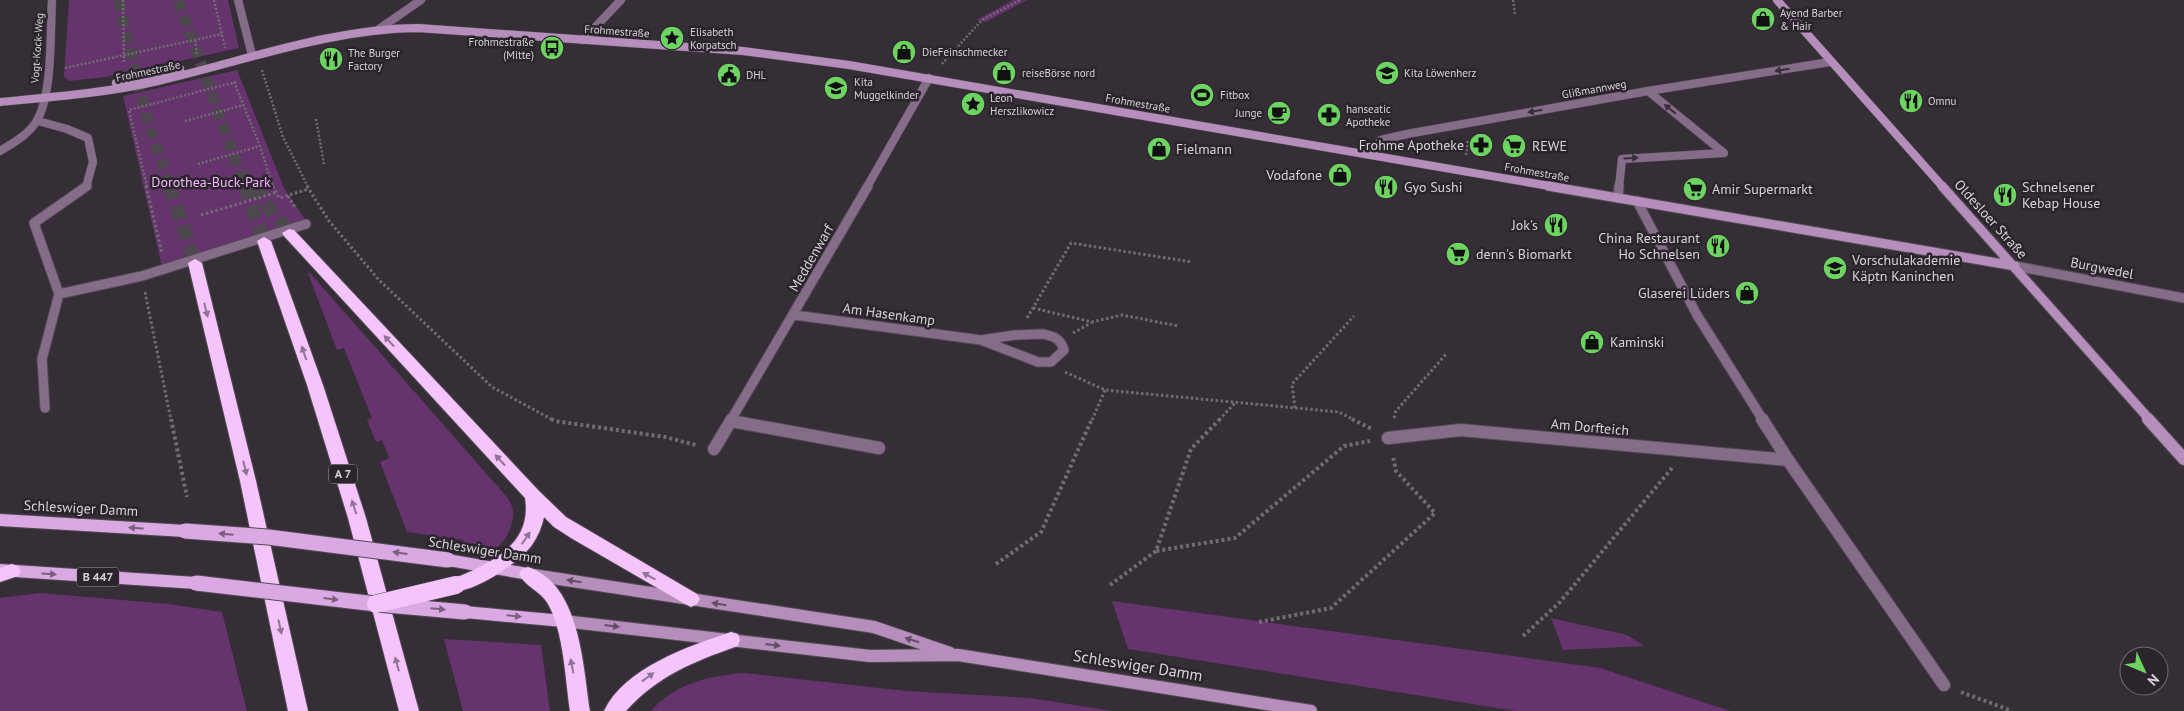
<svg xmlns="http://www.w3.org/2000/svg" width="2184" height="711" font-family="'PT Sans',sans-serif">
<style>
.green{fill:#65346d}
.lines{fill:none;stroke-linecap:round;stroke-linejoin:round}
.highway-tunnel-far1{stroke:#4e474f;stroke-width:11;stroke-dasharray:11 5.5;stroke-linecap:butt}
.highway-tunnel{stroke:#4e474f;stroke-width:14;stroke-dasharray:14 7;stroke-linecap:butt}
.lane-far2-casing{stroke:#534c54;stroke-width:9}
.lane-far1-casing{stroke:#534c54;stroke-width:11}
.lane-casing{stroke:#534c54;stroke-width:14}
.street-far2-casing{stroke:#534c54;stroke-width:9}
.street-far1-casing{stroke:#534c54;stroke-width:11}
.street-casing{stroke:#534c54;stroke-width:14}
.secondary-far2-casing{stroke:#534c54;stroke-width:9}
.secondary-far1-casing{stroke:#534c54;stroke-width:11}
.secondary-casing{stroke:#534c54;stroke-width:14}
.primary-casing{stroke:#534c54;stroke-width:2}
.highway-casing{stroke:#534c54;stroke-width:2}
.path-far2{stroke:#726b73;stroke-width:2.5;stroke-dasharray:2 2;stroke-linecap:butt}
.path-far1{stroke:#726b73;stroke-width:3;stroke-dasharray:2.5 2.5;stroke-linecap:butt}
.path{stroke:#726b73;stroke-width:4;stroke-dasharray:3 3;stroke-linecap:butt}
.lane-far2{stroke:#856d89;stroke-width:8}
.lane-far1{stroke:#856d89;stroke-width:9}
.lane{stroke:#856d89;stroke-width:12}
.street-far2{stroke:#856d89;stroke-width:8}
.street-far1{stroke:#856d89;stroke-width:9}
.street{stroke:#856d89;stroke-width:12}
.secondary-far2{stroke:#b58ebb;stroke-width:8}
.secondary-far1{stroke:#b58ebb;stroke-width:9}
.secondary{stroke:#b58ebb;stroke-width:12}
.primary{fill:#daa8e2;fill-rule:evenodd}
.highway{fill:#f5c4fd;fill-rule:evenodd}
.primary-bridge-casing{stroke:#534c54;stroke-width:17;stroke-linecap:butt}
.highway-bridge-casing{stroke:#534c54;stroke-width:19;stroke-linecap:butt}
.primary-bridge{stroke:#daa8e2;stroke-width:15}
.highway-bridge{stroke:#f5c4fd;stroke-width:18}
.oneway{fill:#392f3b}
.oneway2{fill:#907495}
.oneway3{fill:#7a5f7e}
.oneway4{fill:#634e66}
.labels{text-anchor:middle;stroke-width:5;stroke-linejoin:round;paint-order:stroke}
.far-poi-label{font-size:11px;fill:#d8d3d9;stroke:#2c242d;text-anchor:start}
.far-street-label{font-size:11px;fill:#d8d3d9;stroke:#2c242d}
.shield{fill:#2c242d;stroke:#a49ea5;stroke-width:1}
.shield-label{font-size:12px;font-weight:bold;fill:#d8d3d9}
.poi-label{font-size:14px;fill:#d8d3d9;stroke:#2c242d;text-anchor:start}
.park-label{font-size:14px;fill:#f4b7fe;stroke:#2c242d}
.street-label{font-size:14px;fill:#d8d3d9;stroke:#2c242d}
.near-street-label{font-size:16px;fill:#d8d3d9;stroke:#2c242d}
</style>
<rect width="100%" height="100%" fill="#362e37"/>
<path class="green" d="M69,0H228L239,48L105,77L69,81L64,77Z
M1013,0H1027L986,22L977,20Z
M237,70L284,188L306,221L162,267L123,96Z
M308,273H310L506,496C509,500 512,505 513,510C515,521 506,544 495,548C485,551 472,547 463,545V540L407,532L380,462L389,458L382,440L376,442L367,420L372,418L344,348L337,350Z
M40,593L169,604L222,612L247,711H0V598Z
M1112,601L1600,668L1730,711H1516L1128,649Z
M1551,618L1627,635L1644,646L1563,650Z
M444,639L541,645L550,711H463Z
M744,673L906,691L1030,698L1113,711H651C676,683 708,676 744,673Z"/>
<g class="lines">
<path class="highway-tunnel-far1" d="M118,0L147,118L170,187
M178,0L245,187
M248,179L254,187"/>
<path class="highway-tunnel" d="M169,186L195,263
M244,186L264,241
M253,186L289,233"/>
<g class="lane-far2-casing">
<path id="lane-far2" d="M583,40L621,0
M38,121L67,129L88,138L93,162L86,187
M1619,187L1622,159L1724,153L1648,91"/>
</g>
<g class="lane-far1-casing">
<path id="lane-far1" d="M1618,198L1619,186
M59,294L142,276L306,224
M45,408L42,359L59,294L34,223L87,186"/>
</g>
<g class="lane-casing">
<path id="lane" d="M731,421L879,448"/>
</g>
<g class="street-far2-casing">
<path id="street-far2" d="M238,0L252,55
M379,29L421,0
M0,151C13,143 28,135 36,122C53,95 50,33 52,0
M1371,155L1381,140L1407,134L1648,91L1830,62
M867,187L929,78"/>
</g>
<g class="street-far1-casing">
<path id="street-far1" d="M1637,201L1697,315L1763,420
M2015,266L2184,298
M794,315L981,340
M1042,334C1054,336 1060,338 1064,350L1051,362H1038L981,340L1015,335Z
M731,420L868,186"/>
</g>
<g class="street-casing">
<path id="street" d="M1762,419L1788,460L1944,685
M1388,438L1461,430L1788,460
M714,449L732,419"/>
</g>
<g class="secondary-far2-casing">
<path id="secondary-far2" d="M1777,0L1943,187
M116,83L180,69
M0,102C53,97 106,93 158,81C245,61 328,29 418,28L743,51L849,65L1555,187"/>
</g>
<g class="secondary-far1-casing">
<path id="secondary-far1" d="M1548,186L2015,266
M1942,186L2150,420"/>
</g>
<g class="secondary-casing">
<path id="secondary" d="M2148,419L2184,459
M533,575L874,627L950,653
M563,621L870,656L958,655L1311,711"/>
</g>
<g class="primary-casing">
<path id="primary" d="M0,514L185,525L190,527L192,531L190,535L185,537L0,526Z
M448,554L528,568L533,570L535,574L533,578L528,580L448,566L443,564L441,560L443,556Z
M0,564L196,577L201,579L204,583L201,587L196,589L0,576Z
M465,606L563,615L568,616L571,621L568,626L563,627L465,618L460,617L457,612L460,607Z"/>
</g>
<g class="highway-casing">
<path id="highway" d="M289,229L294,230L539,491L566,517L697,594L700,599L697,604L691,607L685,604L571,538L554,527L544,517C542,527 538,536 532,545C520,562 469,597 450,590L447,585L450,580C487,565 533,546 525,498L284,236L282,233Z
M264,237L271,241L323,385L366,518L419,711H399L348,518L307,385L257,241Z
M195,259L202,263L256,481L308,711H288L240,481L188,263Z
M12,564L18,566L21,571L18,576L0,582V568Z
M528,567C580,584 583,665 590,711H570C565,678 564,633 548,604C541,591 525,587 519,574L522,569Z
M731,632L738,634L740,640L738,646C695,661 657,676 626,711H604C624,668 689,646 731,632Z"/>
</g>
<path class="path-far2" d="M123,0L124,64
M214,0L225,48
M1513,0L1515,15
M195,40L197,56
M942,64L982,20L1020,0
M65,68L222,34
M262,70L283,137L308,187
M234,82L260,146L273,187
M316,119L324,164
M185,121L244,105
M1466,155L1468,139
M198,164L260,146
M147,187L129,110L236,82"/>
<path class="path-far1" d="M146,186L162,253
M273,186L279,198L309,189
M307,186L329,221L379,280L492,387L553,420
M288,196L296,209
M201,215L275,193
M145,292L171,420
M1033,308L1092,322L1122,315L1178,326
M1027,318L1071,243L1192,262
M1073,333L1091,323
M1065,372L1105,390L1339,412L1354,420
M1295,408L1292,384L1354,316
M1394,418L1396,411L1447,353
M1092,420L1105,390
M1219,420L1235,403"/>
<path class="path" d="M171,419L187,497
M551,419L555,421L665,437L696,445
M1220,419L1191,449L1156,551L1235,538L1344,446L1370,441
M1352,419L1372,429
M996,564L1041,532L1092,419
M1110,585L1156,551
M1259,622L1331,608L1435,513L1396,471L1393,456
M1523,636L1560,602L1672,468
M1961,692L2012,711"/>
<use href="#lane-far2" class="lane-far2"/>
<use href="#lane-far1" class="lane-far1"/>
<use href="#lane" class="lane"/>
<use href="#street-far2" class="street-far2"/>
<use href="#street-far1" class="street-far1"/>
<use href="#street" class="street"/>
<use href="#secondary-far2" class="secondary-far2"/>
<use href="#secondary-far1" class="secondary-far1"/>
<use href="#secondary" class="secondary"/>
<use href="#primary" class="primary"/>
<use href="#highway" class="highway"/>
<g class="primary-bridge-casing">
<path id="primary-bridge" d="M185,531L268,537L448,560
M196,583L376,604L465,612"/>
</g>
<g class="highway-bridge-casing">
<path id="highway-bridge" d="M376,604L456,585"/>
</g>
<use href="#primary-bridge" class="primary-bridge"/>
<use href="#highway-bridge" class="highway-bridge"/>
</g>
<defs><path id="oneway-solid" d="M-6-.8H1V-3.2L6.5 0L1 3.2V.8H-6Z" transform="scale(1.25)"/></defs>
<g class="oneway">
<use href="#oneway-solid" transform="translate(1782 70) rotate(171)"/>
<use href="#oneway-solid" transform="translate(1670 109) rotate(-141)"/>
<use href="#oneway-solid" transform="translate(1535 111) rotate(170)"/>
<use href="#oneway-solid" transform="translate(1631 158) rotate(-3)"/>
</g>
<g class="oneway2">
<use href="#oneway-solid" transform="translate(206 310) rotate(76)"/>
<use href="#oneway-solid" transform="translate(389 341) rotate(-133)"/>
<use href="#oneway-solid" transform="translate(304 353) rotate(-109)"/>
<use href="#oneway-solid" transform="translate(500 460) rotate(-133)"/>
<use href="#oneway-solid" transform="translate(245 468) rotate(76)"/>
<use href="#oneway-solid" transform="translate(354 507) rotate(-108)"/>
<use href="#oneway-solid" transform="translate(526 538) rotate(-56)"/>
<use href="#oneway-solid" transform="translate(649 576) rotate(-151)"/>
<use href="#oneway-solid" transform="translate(280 627) rotate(78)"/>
<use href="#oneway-solid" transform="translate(397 664) rotate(-105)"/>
<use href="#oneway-solid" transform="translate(572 666) rotate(-101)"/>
<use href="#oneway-solid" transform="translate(648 677) rotate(-36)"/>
</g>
<g class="oneway3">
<use href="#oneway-solid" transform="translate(136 528) rotate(-177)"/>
<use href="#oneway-solid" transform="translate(226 534) rotate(-175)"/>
<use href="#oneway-solid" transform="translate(400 553) rotate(-172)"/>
<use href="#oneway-solid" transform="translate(49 574) rotate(4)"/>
<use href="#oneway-solid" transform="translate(331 599) rotate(7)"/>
<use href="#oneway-solid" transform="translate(438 609) rotate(5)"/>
<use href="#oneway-solid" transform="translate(514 616) rotate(6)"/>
</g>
<g class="oneway4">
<use href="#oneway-solid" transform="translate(574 581) rotate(-171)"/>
<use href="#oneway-solid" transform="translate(719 604) rotate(-171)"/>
<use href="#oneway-solid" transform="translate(612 626) rotate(7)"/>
<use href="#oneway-solid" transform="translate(912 640) rotate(-162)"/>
<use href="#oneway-solid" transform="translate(773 645) rotate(7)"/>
</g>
<defs>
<g id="shop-disc" transform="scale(1.25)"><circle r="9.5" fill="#6dd361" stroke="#2c242d"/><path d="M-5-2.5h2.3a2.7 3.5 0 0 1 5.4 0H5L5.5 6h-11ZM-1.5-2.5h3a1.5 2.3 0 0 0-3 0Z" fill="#111"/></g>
<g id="sight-disc" transform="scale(1.25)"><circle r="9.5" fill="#6dd361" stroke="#2c242d"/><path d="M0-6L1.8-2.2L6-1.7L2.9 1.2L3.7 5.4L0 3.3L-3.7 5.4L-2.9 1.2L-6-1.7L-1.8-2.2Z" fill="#111"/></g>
<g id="bus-disc" transform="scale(1.25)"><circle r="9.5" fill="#6dd361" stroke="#2c242d"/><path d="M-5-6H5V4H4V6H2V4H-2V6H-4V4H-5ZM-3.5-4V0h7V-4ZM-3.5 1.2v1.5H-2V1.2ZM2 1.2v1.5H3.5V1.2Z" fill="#111"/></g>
<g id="restaurant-disc" transform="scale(1.25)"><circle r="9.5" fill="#6dd361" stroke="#2c242d"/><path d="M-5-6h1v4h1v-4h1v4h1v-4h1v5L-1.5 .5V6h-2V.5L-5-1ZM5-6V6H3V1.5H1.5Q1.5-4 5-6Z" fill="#111"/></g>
<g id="school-disc" transform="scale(1.25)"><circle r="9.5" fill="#6dd361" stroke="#2c242d"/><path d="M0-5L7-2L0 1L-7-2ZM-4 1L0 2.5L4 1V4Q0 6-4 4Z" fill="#111"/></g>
<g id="civic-disc" transform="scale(1.25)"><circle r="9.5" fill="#6dd361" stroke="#2c242d"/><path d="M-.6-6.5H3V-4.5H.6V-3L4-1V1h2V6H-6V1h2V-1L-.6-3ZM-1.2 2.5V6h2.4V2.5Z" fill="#111"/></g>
<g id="stadium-disc" transform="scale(1.25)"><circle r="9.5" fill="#6dd361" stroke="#2c242d"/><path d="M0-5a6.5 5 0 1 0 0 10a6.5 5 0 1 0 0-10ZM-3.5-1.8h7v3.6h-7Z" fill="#111"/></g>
<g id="cafe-disc" transform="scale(1.25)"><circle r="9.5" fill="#6dd361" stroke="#2c242d"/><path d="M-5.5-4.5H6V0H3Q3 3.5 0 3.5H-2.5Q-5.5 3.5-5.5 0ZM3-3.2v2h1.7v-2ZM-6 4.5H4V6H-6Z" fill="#111"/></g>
<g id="pharmacy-disc" transform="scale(1.25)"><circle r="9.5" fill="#6dd361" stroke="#2c242d"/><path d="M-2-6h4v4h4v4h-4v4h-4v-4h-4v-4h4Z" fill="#111"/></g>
<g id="supermarket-disc" transform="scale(1.25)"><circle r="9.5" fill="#6dd361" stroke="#2c242d"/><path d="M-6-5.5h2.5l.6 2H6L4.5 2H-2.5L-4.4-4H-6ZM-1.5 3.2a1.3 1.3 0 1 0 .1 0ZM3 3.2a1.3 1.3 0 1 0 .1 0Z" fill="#111"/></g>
</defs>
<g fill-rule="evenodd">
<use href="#shop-disc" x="1763" y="19"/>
<use href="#sight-disc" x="672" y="38"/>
<use href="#bus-disc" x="552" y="48"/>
<use href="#shop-disc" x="904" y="52"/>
<use href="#restaurant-disc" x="331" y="59"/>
<use href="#shop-disc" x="1004" y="73"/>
<use href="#school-disc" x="1387" y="73"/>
<use href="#civic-disc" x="729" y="75"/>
<use href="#school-disc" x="836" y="88"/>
<use href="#stadium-disc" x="1202" y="95"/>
<use href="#restaurant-disc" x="1911" y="101"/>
<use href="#sight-disc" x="973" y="104"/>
<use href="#cafe-disc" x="1279" y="113"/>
<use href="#pharmacy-disc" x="1329" y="115"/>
<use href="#pharmacy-disc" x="1481" y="145"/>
<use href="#supermarket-disc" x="1514" y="146"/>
<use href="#shop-disc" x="1159" y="149"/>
<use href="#shop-disc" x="1340" y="175"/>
<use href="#restaurant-disc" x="1386" y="187"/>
<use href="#supermarket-disc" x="1695" y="189"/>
<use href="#restaurant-disc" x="2005" y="195"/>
<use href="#restaurant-disc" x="1556" y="225"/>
<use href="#restaurant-disc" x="1718" y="246"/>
<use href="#supermarket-disc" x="1458" y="254"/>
<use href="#school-disc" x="1835" y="268"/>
<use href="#shop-disc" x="1747" y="293"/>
<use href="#shop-disc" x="1592" y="342"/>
</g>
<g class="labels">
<g class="far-poi-label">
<text x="1780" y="17">Ayend Barber<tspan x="1780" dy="13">&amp; Hair</tspan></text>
<text x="690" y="36">Elisabeth<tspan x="690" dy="13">Korpatsch</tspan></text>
<text x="534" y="46" text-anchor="end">Frohmestraße<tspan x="534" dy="13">(Mitte)</tspan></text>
<text x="922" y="56">DieFeinschmecker</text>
<text x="348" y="57">The Burger<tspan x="348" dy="13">Factory</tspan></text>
<text x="1022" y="77">reiseBörse nord</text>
<text x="1404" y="77">Kita Löwenherz</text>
<text x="746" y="79">DHL</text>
<text x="854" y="86">Kita<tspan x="854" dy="13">Muggelkinder</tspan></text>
<text x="1220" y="99">Fitbox</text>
<text x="990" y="102">Leon<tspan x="990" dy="13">Herszlikowicz</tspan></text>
<text x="1928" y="105">Omnu</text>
<text x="1346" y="113">hanseatic<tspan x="1346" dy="13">Apotheke</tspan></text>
<text x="1262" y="117" text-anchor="end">Junge</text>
</g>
<g class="far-street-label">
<text transform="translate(617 31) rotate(4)" y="4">Frohmestraße</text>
<text transform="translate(37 48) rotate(-86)" y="4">Vogt-Kock-Weg</text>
<text transform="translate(148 71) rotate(-12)" y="4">Frohmestraße</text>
<text transform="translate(1594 89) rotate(-10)" y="4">Glißmannweg</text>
<text transform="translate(1138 103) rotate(10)" y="4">Frohmestraße</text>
<text transform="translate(1537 172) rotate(10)" y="4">Frohmestraße</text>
</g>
<g class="shield">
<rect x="329" y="464.5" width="28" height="19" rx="4"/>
<rect x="77" y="567.5" width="42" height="19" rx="4"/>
</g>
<g class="shield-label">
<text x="343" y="478">A 7</text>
<text x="98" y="581">B 447</text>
</g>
<g class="poi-label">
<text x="1464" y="150" text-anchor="end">Frohme Apotheke</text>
<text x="1532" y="151">REWE</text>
<text x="1176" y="154">Fielmann</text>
<text x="1322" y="180" text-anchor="end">Vodafone</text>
<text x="1404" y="192">Gyo Sushi</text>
<text x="2022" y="192">Schnelsener<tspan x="2022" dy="16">Kebap House</tspan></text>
<text x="1712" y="194">Amir Supermarkt</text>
<text x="1538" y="230" text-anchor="end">Jok's</text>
<text x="1700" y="243" text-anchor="end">China Restaurant<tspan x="1700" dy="16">Ho Schnelsen</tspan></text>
<text x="1476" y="259">denn's Biomarkt</text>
<text x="1852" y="265">Vorschulakademie<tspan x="1852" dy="16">Käptn Kaninchen</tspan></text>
<text x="1730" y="298" text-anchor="end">Glaserei Lüders</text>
<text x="1610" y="347">Kaminski</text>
</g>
<g class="park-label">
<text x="211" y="187">Dorothea-Buck-Park</text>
</g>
<g class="street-label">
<text transform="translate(1991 219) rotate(48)" y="5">Oldesloer Straße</text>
<text transform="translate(811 258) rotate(-60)" y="5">Meddenwarf</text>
<text transform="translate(2102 268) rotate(11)" y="5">Burgwedel</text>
<text transform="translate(889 314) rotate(8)" y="5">Am Hasenkamp</text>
<text transform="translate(1590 427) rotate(5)" y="5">Am Dorfteich</text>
<text transform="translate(81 508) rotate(3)" y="5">Schleswiger Damm</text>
<text transform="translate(485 550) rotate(9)" y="5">Schleswiger Damm</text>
</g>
<g class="near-street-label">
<text transform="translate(1138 665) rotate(9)" y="6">Schleswiger Damm</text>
</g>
</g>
<g transform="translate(2144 671) rotate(134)"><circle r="24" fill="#2c242d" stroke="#716a72"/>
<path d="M0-4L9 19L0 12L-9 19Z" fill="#6dd361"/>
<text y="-8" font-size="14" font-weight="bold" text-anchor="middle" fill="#d8d3d9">N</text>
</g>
</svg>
